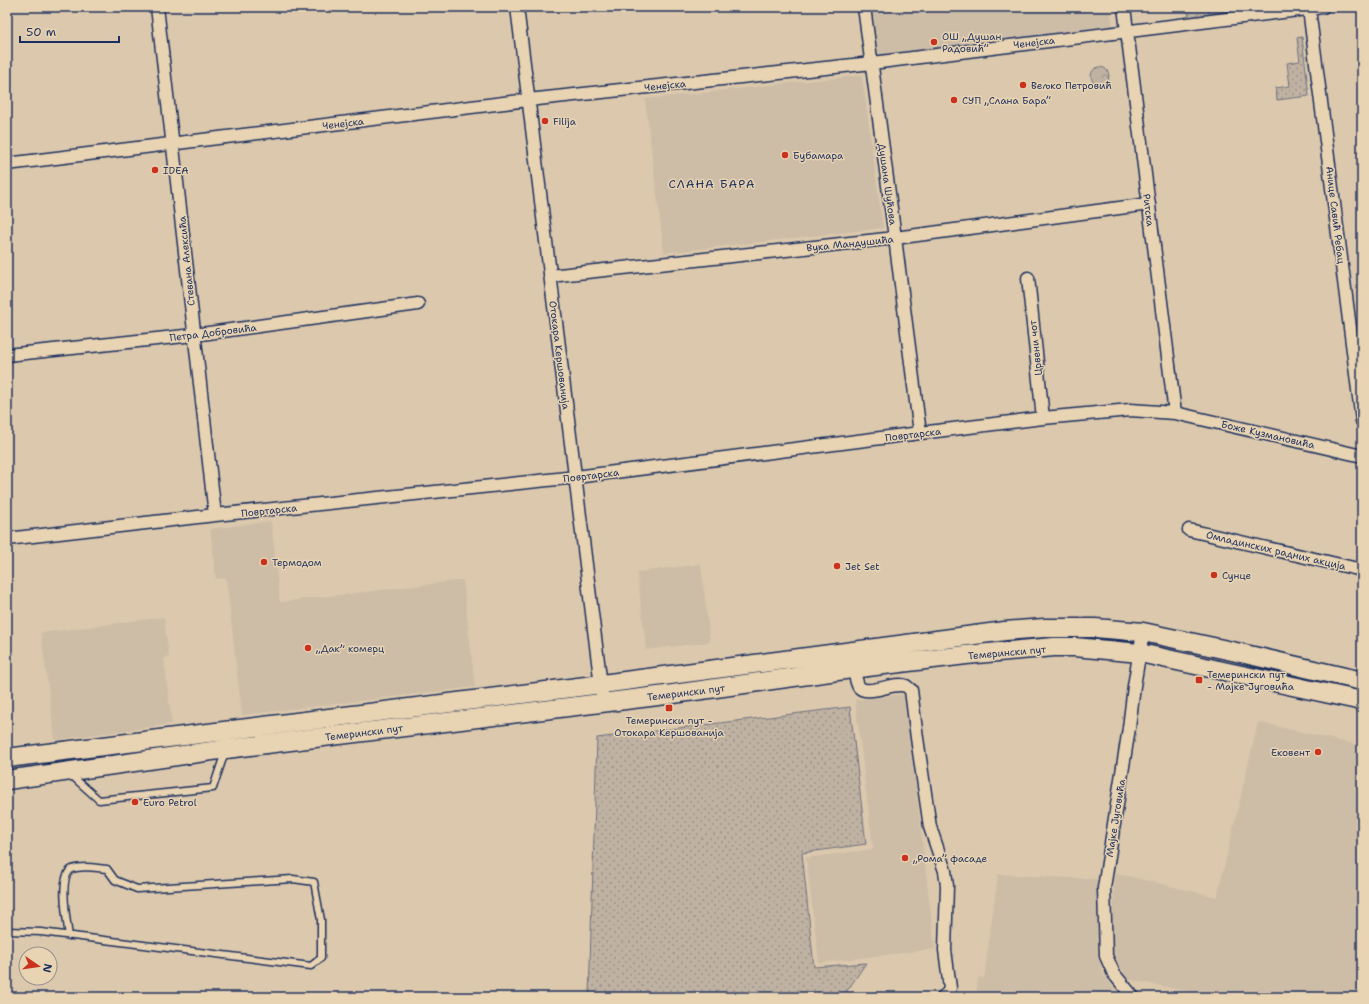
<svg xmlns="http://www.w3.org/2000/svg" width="1369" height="1004" font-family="'Shantell Sans',sans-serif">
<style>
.built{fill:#cdbda7}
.grass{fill:url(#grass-dots);stroke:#6d7080}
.park{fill:url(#park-crowns);stroke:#6d7080}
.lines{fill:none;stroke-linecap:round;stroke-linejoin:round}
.lane-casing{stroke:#1b2f5e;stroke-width:9}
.street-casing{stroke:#1b2f5e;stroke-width:15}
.secondary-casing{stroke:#1b2f5e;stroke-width:21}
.lane{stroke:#e8d3b2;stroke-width:6}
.street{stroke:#e8d3b2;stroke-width:12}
.secondary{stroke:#e8d3b2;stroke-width:18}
.poi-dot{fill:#c8321e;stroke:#e8d3b2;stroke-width:1.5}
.labels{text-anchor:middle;stroke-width:3;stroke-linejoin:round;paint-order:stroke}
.poi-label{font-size:10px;fill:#1b2f5e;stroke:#e8d3b2;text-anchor:start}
.street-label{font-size:10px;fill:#1b2f5e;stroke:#e8d3b2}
.quarter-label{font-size:12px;letter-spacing:1px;fill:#1b2f5e;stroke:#e8d3b2}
</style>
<defs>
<pattern id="grass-dots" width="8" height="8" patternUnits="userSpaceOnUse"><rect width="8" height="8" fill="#bfb2a2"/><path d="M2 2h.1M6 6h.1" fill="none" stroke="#9a9187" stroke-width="1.8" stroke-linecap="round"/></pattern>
<pattern id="park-crowns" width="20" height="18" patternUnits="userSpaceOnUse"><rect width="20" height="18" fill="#bfb2a2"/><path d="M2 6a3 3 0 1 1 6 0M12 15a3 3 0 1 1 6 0" fill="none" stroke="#9a9187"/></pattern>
</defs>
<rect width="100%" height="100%" fill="#dcc9ad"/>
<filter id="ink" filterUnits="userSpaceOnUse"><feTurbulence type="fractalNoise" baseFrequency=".025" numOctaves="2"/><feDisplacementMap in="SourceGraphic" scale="8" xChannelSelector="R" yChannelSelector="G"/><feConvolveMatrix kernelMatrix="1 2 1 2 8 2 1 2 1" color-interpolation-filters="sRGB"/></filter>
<g filter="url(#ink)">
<path class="built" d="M870,7H1110L1113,28L876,57Z
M862,75L883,228L664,253L645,99Z
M271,521L280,602L463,580L475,687L242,715L226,578L216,579L210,529Z
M701,564L710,642L646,650L637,572Z
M164,617L169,657L164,658L172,724L55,740L41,633Z
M905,694L935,949L819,963L806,858L873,849L855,700Z
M1258,722L1362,746V997H1215L1127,979L1116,959L1112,947L1111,935L1115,873L1217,897Z
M998,874L1097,879L1098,953L1103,974L1121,997H976L978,977L984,978Z"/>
<path class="grass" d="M1187,7H1267L1189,17Z
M1302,37L1309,96L1277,100L1276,88L1290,86L1287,63L1300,61L1297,38Z
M850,707L866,844L802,853L814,967L866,963L843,997H589L597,738Z"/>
<path class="park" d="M1208,7H1256L1209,14Z
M1091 76a9 9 0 1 1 18 0a9 9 0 1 1-18 0Z"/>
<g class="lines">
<g class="lane-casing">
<path id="lane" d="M71,775L99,800L213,788L225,752
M7,931L41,932L311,966L321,958V920L314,882L293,879L137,889L115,880L107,869C96,868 83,865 72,869C58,876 67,922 69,936"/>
</g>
<g class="street-casing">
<path id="street" d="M157,7L215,515
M517,7L603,702
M864,7L895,238L920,433
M1124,7L1175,413
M1309,9L1362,421
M7,164L528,100L872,63L1323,7
M550,276L895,238L1149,204
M1028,278L1043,418
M7,355L194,335L418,304
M1189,530L1362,570
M7,539L215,515L576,477L920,433L1043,418L1130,410L1175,413L1362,456
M854,669C855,674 856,683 859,687C868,697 894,681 906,686C908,687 909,689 911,690L917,738L930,827L945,871L947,886L945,950L950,988L948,993L943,997
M1133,997L1114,974L1106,956L1104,888L1129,728L1134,686L1143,632"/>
</g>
<g class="secondary-casing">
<path id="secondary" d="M7,758L602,684L1005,631L1044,628H1095L1143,632L1232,651L1362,681
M7,780L226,749L666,695L859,668L966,655L1054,647H1074L1140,653L1362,701"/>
</g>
<use href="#lane" class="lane"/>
<use href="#street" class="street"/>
<use href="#secondary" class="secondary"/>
</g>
</g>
<g class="poi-dot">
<circle cx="934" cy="42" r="4"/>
<circle cx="1023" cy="85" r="4"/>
<circle cx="954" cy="100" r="4"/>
<circle cx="545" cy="121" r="4"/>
<circle cx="785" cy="155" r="4"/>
<circle cx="155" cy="170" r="4"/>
<circle cx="264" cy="562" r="4"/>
<circle cx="837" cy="566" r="4"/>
<circle cx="1214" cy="575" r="4"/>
<circle cx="308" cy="648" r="4"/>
<rect x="1195" y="676" width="8" height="8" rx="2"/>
<rect x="665" y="704" width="8" height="8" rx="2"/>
<circle cx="1318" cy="752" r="4"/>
<circle cx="135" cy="802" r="4"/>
<circle cx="905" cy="858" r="4"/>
</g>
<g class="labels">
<g class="poi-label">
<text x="942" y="40">ОШ „Душан<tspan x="942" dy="12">Радовић”</tspan></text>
<text x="1031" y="89">Вељко Петровић</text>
<text x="962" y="104">СУП „Слана Бара”</text>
<text x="553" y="125">Filija</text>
<text x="793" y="159">Бубамара</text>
<text x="163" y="174">IDEA</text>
<text x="272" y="566">Термодом</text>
<text x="845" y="570">Jet Set</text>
<text x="1222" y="579">Сунце</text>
<text x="316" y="652">„Дак” комерц</text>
<text x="1207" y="678">Темерински пут<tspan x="1207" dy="12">- Мајке Југовића</tspan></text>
<text x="669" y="724" text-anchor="middle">Темерински пут -<tspan x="669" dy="12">Отокара Кершованија</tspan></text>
<text x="1310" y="756" text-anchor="end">Ековент</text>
<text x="143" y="806">Euro Petrol</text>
<text x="913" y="862">„Рома” фасаде</text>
</g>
<g class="street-label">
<text transform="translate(1034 42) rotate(-7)" y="4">Ченејска</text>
<text transform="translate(665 85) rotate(-6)" y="4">Ченејска</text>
<text transform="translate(343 123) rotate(-7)" y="4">Ченејска</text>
<text transform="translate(888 184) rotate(82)" y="4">Душана Шућова</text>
<text transform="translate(1149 210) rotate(83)" y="4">Ритска</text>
<text transform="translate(1336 215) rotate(83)" y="4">Анице Савић Ребац</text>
<text transform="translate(850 243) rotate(-6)" y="4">Вука Мандушића</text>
<text transform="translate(186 261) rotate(-96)" y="4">Стевана Алексића</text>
<text transform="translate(213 332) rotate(-7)" y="4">Петра Добровића</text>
<text transform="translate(1035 348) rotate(-96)" y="4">Црвени чот</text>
<text transform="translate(560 355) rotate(83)" y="4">Отокара Кершованија</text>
<text transform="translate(913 434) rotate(-7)" y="4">Повртарска</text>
<text transform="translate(1268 434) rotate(13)" y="4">Боже Кузмановића</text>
<text transform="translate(591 475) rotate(-7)" y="4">Повртарска</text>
<text transform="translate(269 510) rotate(-6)" y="4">Повртарска</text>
<text transform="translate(1276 550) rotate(13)" y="4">Омладинских радних акција</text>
<text transform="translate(1007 652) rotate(-5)" y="4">Темерински пут</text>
<text transform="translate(686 692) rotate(-7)" y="4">Темерински пут</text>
<text transform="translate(364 732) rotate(-7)" y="4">Темерински пут</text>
<text transform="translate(1115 818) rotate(-81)" y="4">Мајке Југовића</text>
</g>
<g class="quarter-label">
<text x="712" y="188">СЛАНА БАРА</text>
</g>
</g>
<rect width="1369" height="1004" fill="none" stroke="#e8d3b2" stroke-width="24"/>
<rect x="12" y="12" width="1345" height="980" fill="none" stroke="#1b2f5e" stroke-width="1.5" filter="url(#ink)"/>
<g transform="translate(38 966) rotate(103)"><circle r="19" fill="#e8d3b2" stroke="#969190"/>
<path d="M0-3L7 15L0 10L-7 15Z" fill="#c8321e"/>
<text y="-6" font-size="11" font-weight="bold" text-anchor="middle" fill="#1b2f5e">N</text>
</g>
<path d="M20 36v6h99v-6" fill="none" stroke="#1b2f5e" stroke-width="2"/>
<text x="26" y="36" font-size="12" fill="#1b2f5e" stroke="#e8d3b2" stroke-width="3" paint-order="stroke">50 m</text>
</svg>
